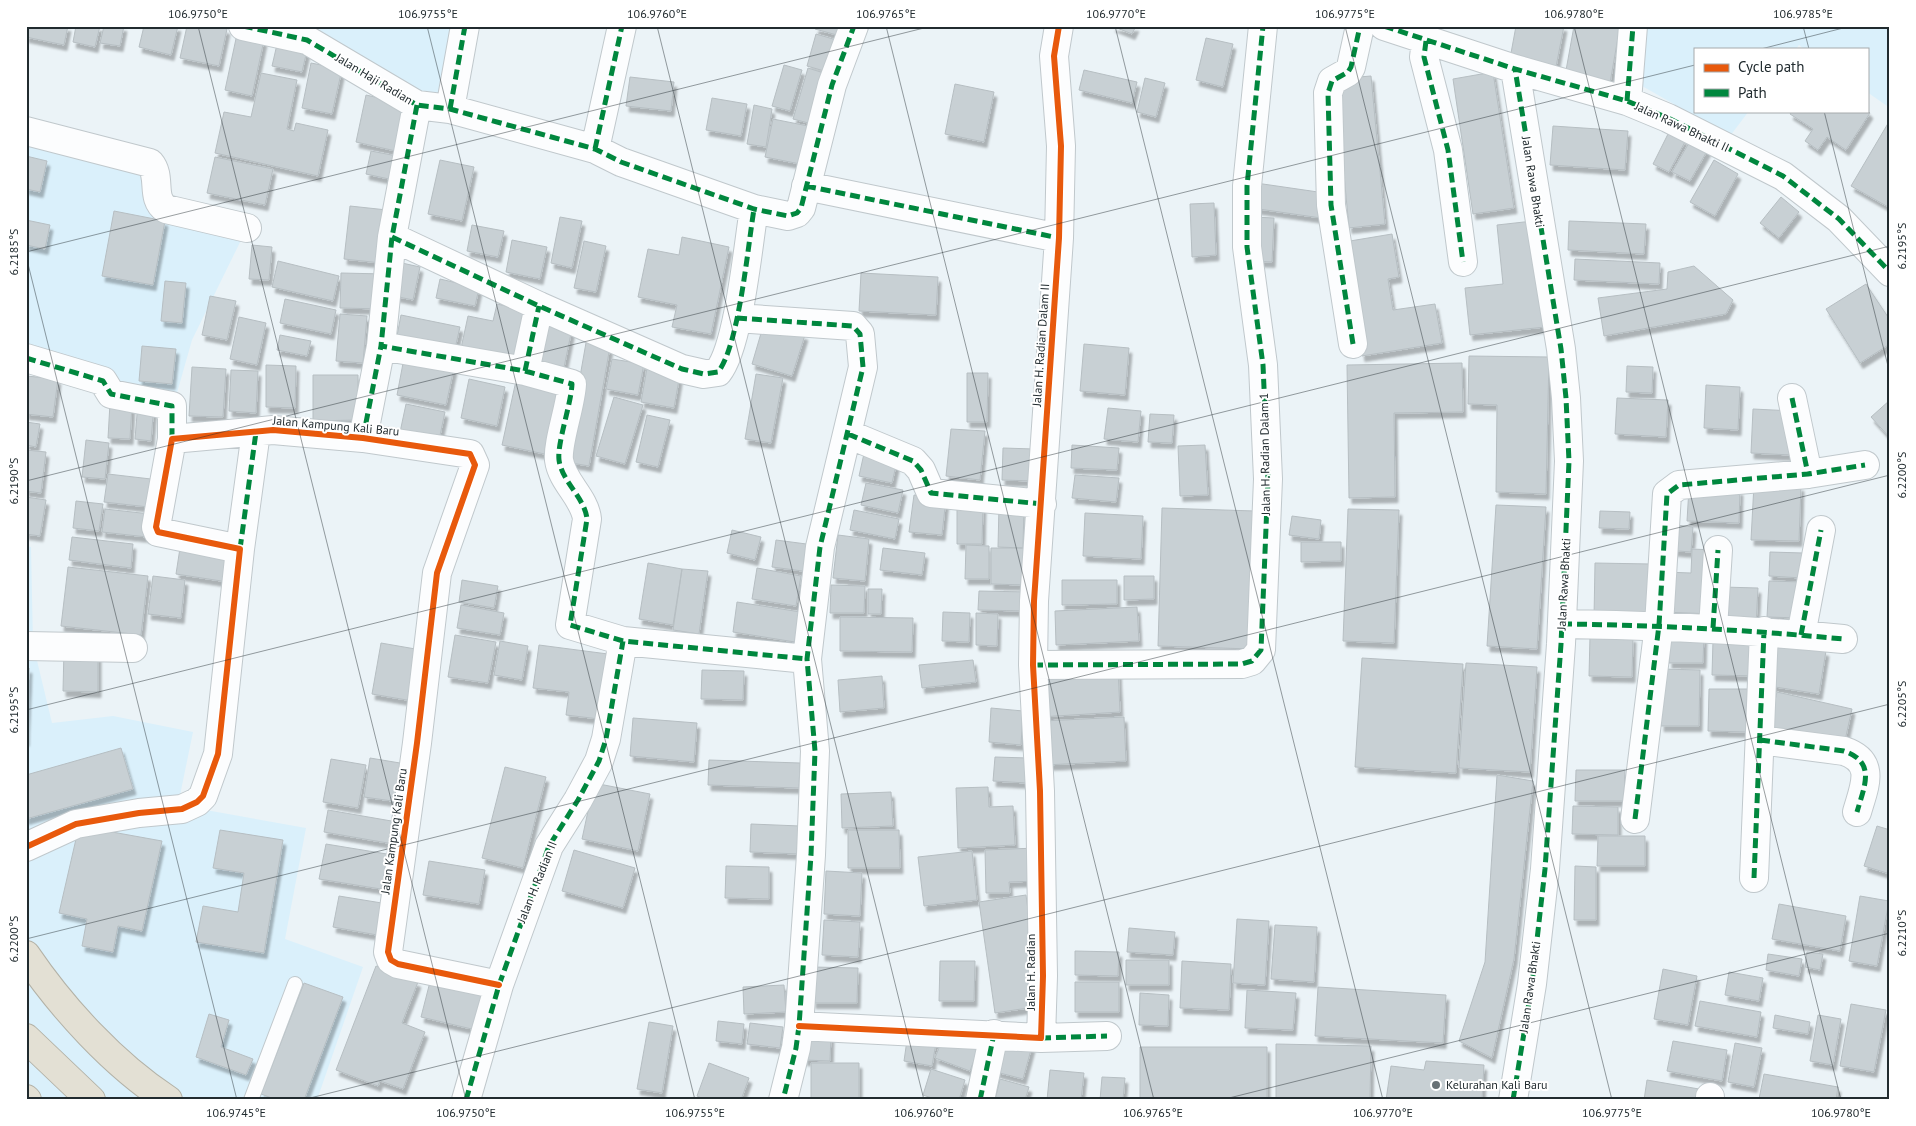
<svg xmlns="http://www.w3.org/2000/svg" width="1916" height="1126" font-family="'PT Sans',sans-serif">
<style>
.built{fill:#daf0fb}
.building{fill:#c8d0d4;stroke:#b6bec2;filter:url(#shadow)}
.lines{fill:none;stroke-linecap:round;stroke-linejoin:round}
.lane-casing{stroke:#c0c8cc;stroke-width:16}
.street-casing{stroke:#c0c8cc;stroke-width:30}
.highway-casing{stroke:#b3b2a7;stroke-width:30}
.lane{stroke:#fcfdfe;stroke-width:14}
.street{stroke:#fcfdfe;stroke-width:28}
.highway{stroke:#e3e0d4;stroke-width:28}
.quiet{stroke:#00873e;stroke-width:5;stroke-dasharray:10 5;stroke-linecap:butt}
.cycleway-casing{stroke:#fff;stroke-width:9}
.cycleway{stroke:#e8590c;stroke-width:6}
.ticks{fill:none;stroke:#212b2f;stroke-width:1;stroke-opacity:0.45}
.poi-dot{fill:#687175;stroke:#fff;stroke-width:2}
.labels{text-anchor:middle;stroke-width:4;stroke-linejoin:round;paint-order:stroke}
.street-label{font-size:12px;fill:#212b2f;stroke:#fff}
.poi-label{font-size:12px;fill:#212b2f;stroke:#fff;text-anchor:start}
.neatline{fill:none;stroke:#212b2f;stroke-width:2}
.ticks-label{font-size:12px;text-anchor:middle;fill:#212b2f}
</style>
<defs>
<filter id="shadow"><feDropShadow dx="3" dy="5.5" stdDeviation="1" flood-color="#0004"/></filter>
</defs>
<rect width="100%" height="100%" fill="#ebf3f7"/>
<path class="built" d="M243,26H465L450,109Z
M1633,26H1890V108L1867,92V49H1804L1799,45L1796,49H1695V111H1749L1730,136L1628,78Z
M26,131L150,163L157,199L247,228L192,340L173,407L26,358Z
M26,546L31,547L33,644L52,723L113,716L193,732L178,805L306,828L285,939L363,967L317,1100H26Z"/>
<path class="building" d="M26,26H68L64,45L26,37Z
M76,26H100L95,47L73,42Z
M104,26H124L120,46L100,43Z
M144,26H178L171,55L139,47Z
M187,26H215L227,29L219,66L180,58Z
M816,26H847L844,37L815,29Z
M1112,26H1136L1132,34Z
M1516,26H1564L1555,72L1509,64Z
M1574,26H1620L1610,83L1565,76Z
M237,34L264,40L252,96L225,90Z
M816,34L840,41L831,73L807,66Z
M1206,38L1233,44L1223,87L1196,80Z
M278,40L308,46L302,72L272,66Z
M311,63L342,69L332,114L302,108Z
M784,65L802,70L790,111L772,106Z
M808,68L827,74L812,124L793,119Z
M1084,70L1137,82L1132,103L1079,90Z
M1493,72L1514,208L1473,214L1453,79Z
M261,73L297,80L287,129L294,131L296,123L328,130L318,176L215,153L224,112L251,117Z
M1371,76L1385,224L1349,228L1335,79Z
M630,77L674,82L671,111L626,106Z
M1145,78L1165,83L1156,117L1137,112Z
M955,84L994,92L984,142L945,134Z
M366,95L410,105L400,152L356,142Z
M712,98L747,104L741,136L706,130Z
M754,105L772,109L766,147L747,144Z
M1867,110L1870,113L1846,150L1827,137L1818,150L1805,141L1813,129L1790,114L1792,111Z
M773,119L813,127L805,165L765,157Z
M1890,120V208L1851,186Z
M1553,126L1628,131L1625,170L1550,165Z
M1669,132L1686,140L1669,172L1653,164Z
M1693,136L1710,146L1690,181L1672,172Z
M371,151L402,157L398,181L366,174Z
M26,156L47,161L40,192L26,189Z
M215,157L273,169L265,205L207,193Z
M440,160L474,167L462,221L428,214Z
M1714,160L1738,174L1715,216L1690,202Z
M1256,183L1325,193L1321,218L1252,208Z
M1781,197L1799,212L1779,238L1760,223Z
M1214,203L1216,255L1192,257L1190,204Z
M350,206L387,210L381,263L344,259Z
M114,211L165,221L153,285L102,276Z
M560,217L582,221L572,268L551,263Z
M1253,217L1274,218L1272,262L1251,261Z
M26,220L50,225L45,249L26,245Z
M1533,221L1545,327L1470,335L1465,288L1503,284L1497,225Z
M1569,221L1646,224L1644,254L1568,250Z
M472,225L504,231L498,257L467,251Z
M1392,234L1399,277L1388,279L1393,310L1435,304L1442,343L1362,356L1344,242Z
M682,237L729,247L711,334L672,327L677,305L638,297L648,249L679,255Z
M512,240L547,247L540,279L506,272Z
M584,241L606,246L596,292L574,288Z
M252,245L272,247L269,280L249,279Z
M1575,259L1660,263L1659,284L1574,280Z
M278,261L339,276L333,301L272,287Z
M402,263L420,267L413,300L394,296Z
M1694,266L1733,300L1726,314L1604,336L1598,298L1667,289L1668,272Z
M341,273L385,274L384,309L340,308Z
M861,273L938,277L936,315L859,311Z
M440,279L479,288L475,306L436,298Z
M165,281L186,283L182,323L161,321Z
M1866,284L1890,320V344L1860,363L1826,309Z
M210,296L236,301L227,340L202,335Z
M285,299L336,310L331,334L280,323Z
M497,304L534,312L522,366L460,353L468,316L493,321Z
M340,314L367,316L363,363L336,361Z
M401,315L460,327L454,353L396,341Z
M239,317L266,323L257,365L230,359Z
M544,317L573,324L562,377L533,371Z
M764,323L805,335L792,376L752,364Z
M280,335L311,341L307,356L277,350Z
M587,337L611,341L589,466L565,462Z
M1084,344L1129,348L1125,395L1080,391Z
M142,346L176,349L172,384L139,381Z
M1469,356L1549,357L1546,494L1496,492L1497,405L1468,404Z
M404,358L454,368L446,405L397,395Z
M612,359L644,364L638,395L606,389Z
M1462,363L1463,412L1394,413L1395,497L1349,498L1347,365Z
M266,365L296,366L295,408L266,407Z
M1627,366L1653,367L1652,393L1626,392Z
M192,367L226,369L223,417L189,416Z
M647,368L680,374L674,408L641,402Z
M231,370L258,371L256,413L229,411Z
M967,373H988L987,422H967Z
M756,374L783,378L771,443L745,439Z
M313,375H358V420L313,421Z
M26,376L58,379L53,417L26,414Z
M517,376L569,387L554,456L502,445Z
M469,379L505,387L497,426L461,418Z
M1706,385L1740,387L1738,430L1704,428Z
M614,397L643,405L625,464L596,456Z
M1617,398L1668,400L1666,437L1615,434Z
M1890,400V438L1871,417Z
M138,402L154,404L151,441L135,439Z
M110,403L132,404L130,439L108,438Z
M406,404L445,412L438,445L399,437Z
M1108,408L1141,411L1138,442L1104,439Z
M1753,409L1793,411L1791,455L1751,453Z
M1150,414L1174,415L1172,443L1148,442Z
M647,415L670,420L658,467L636,462Z
M26,422L40,424L36,447L26,445Z
M951,429L985,431L980,480L946,476Z
M86,440L109,443L105,479L82,477Z
M1072,445L1119,448L1117,470L1071,468Z
M1205,445L1208,495L1180,496L1178,446Z
M1003,448L1034,449V481L1002,480Z
M865,449L898,457L892,483L859,476Z
M26,450L46,452L41,493L26,491Z
M108,474L151,479L148,507L104,502Z
M1075,475L1119,478L1116,502L1072,498Z
M866,483L903,490L898,513L861,505Z
M1754,484L1801,486L1799,541L1751,540Z
M1689,488L1740,490L1739,523L1687,521Z
M914,495L946,498L942,535L909,532Z
M26,497L46,500L40,536L26,534Z
M76,501L103,504L99,531L73,528Z
M1496,505L1546,507L1537,649L1487,646Z
M957,506H983L982,544H957Z
M999,506H1024L1023,548L998,547Z
M1162,508L1255,511L1251,649L1158,646Z
M105,509L150,514L147,537L102,532Z
M1348,509L1399,510L1394,643L1343,641Z
M854,510L899,519L895,539L850,530Z
M1600,511L1630,512L1629,529L1599,528Z
M1085,513L1143,516L1141,559L1083,556Z
M1292,516L1321,520L1319,539L1289,535Z
M1668,524L1693,527L1691,552L1665,550Z
M732,530L761,537L755,560L727,553Z
M838,535L869,539L865,581L833,578Z
M72,537L133,544L131,568L69,560Z
M776,540L814,545L810,572L772,567Z
M1301,542H1341V561L1301,562Z
M966,545L989,546V579H965Z
M180,548L237,557L234,583L176,574Z
M883,548L925,553L922,575L880,570Z
M991,548H1027L1026,585L991,584Z
M1692,549L1714,550L1711,614L1663,612L1665,572L1691,573Z
M1770,552L1803,553L1802,578L1769,576Z
M648,563L682,569L673,625L639,619Z
M1595,563L1651,564L1650,617H1594Z
M68,567L148,576L141,635L61,626Z
M757,568L801,576L796,606L752,599Z
M682,569L708,571L699,634L673,630Z
M153,576L185,580L181,618L148,614Z
M1124,576H1154V599L1124,600Z
M462,580L498,586L494,608L459,602Z
M1062,580H1117V604L1062,605Z
M1769,581L1802,582L1800,618L1767,617Z
M831,585L865,586L864,613H830Z
M1723,587L1758,588L1756,625L1722,623Z
M868,589H882L881,614H868Z
M979,591L1028,592L1027,611L978,610Z
M737,602L807,613L801,643L733,632Z
M461,605L504,613L500,635L457,628Z
M1137,607L1139,641L1056,645L1055,611Z
M943,612L970,613L969,642L942,641Z
M976,613L998,614L997,646L976,645Z
M840,617L913,618L912,652L840,651Z
M1669,632L1704,633L1703,663H1669Z
M455,635L496,642L488,683L448,677Z
M1590,636L1633,637L1632,677L1589,676Z
M1713,640L1758,641V676L1712,675Z
M500,641L528,646L522,680L494,675Z
M381,643L427,651L418,702L372,694Z
M1777,643L1826,651L1819,694L1769,686Z
M539,645L608,654L599,719L566,715L569,692L533,688Z
M64,648L98,649V692L63,691Z
M1362,658L1463,664L1456,773L1355,767Z
M973,660L976,682L922,688L919,665Z
M1466,663L1537,667L1530,772L1459,768Z
M1118,667L1120,712L1040,717L1038,671Z
M26,668H29L26,741Z
M1662,669L1700,670L1699,726H1661Z
M702,670L744,671L743,700L701,699Z
M882,676L884,708L840,712L838,680Z
M1709,689H1748V732L1708,731Z
M1777,692L1852,709L1844,745L1768,729Z
M991,708L1023,711L1021,745L989,742Z
M1124,717L1126,761L1045,765L1043,721Z
M633,718L697,723L694,762L630,756Z
M121,748L133,789L26,819V775Z
M995,757L1028,758L1027,783L993,781Z
M370,758L406,764L399,802L364,797Z
M331,759L366,765L358,808L323,802Z
M709,760L800,763L799,788L708,785Z
M505,767L546,777L523,868L482,858Z
M1576,770H1625L1624,801H1575Z
M1497,775L1533,781L1514,959L1492,1058L1459,1041L1485,962Z
M594,783L650,794L638,851L582,839Z
M988,787L989,807L1013,806L1015,845L958,848L956,788Z
M891,792L893,826L842,828L841,794Z
M1573,806L1618,807V835L1572,834Z
M328,810L403,823L399,845L324,832Z
M751,824L800,826L799,854L750,852Z
M79,826L162,841L142,931L118,926L113,952L82,946L87,919L59,913Z
M1877,826L1890,830V874L1864,866Z
M220,830L283,840L264,953L196,942L203,906L238,912L244,873L213,868Z
M848,830H899L900,868H848Z
M1598,836H1645V866H1597Z
M326,844L399,856L393,891L319,879Z
M1037,848L1038,881L1009,882L1010,893H986L985,850Z
M574,850L635,868L623,908L562,891Z
M972,851L977,900L924,906L918,857Z
M429,861L485,870L479,904L423,895Z
M726,866L769,867V899L725,898Z
M1575,866L1596,867V920H1574Z
M826,871L862,873L860,916L824,914Z
M1026,895L1041,1006L995,1013L979,902Z
M339,896L394,905L388,937L333,927Z
M1860,896L1889,901L1877,966L1849,961Z
M1779,904L1846,916L1840,951L1772,939Z
M1237,919L1269,921L1265,985L1233,983Z
M824,920L860,922L858,957L822,955Z
M1275,925L1317,927L1314,982L1271,979Z
M1129,928L1175,932L1173,955L1127,952Z
M1075,951L1119,952L1118,976L1075,975Z
M1807,952L1823,954L1820,970L1805,967Z
M1768,954L1802,959L1799,976L1766,970Z
M1126,960H1169V985H1126Z
M940,961H975L974,1001H939Z
M1182,961L1231,964L1229,1010L1180,1008Z
M376,966L418,982L402,1023L425,1032L403,1089L380,1081L378,1086L336,1070Z
M813,967L858,968L857,1003H813Z
M1663,969L1697,976L1688,1025L1654,1019Z
M1729,972L1763,978L1759,1001L1725,995Z
M432,974L491,988L480,1031L421,1017Z
M1075,982H1119V1012H1075Z
M304,983L343,997L304,1100H277L261,1094Z
M784,985L786,1012L744,1014L743,987Z
M1318,987L1446,995L1443,1043L1315,1036Z
M1247,990L1296,993L1293,1030L1245,1028Z
M1140,993L1169,995L1168,1026L1139,1025Z
M1700,1001L1761,1012L1757,1037L1695,1026Z
M1851,1004L1886,1010L1874,1072L1840,1066Z
M209,1014L229,1020L221,1047L253,1059L246,1075L196,1057Z
M1775,1015L1810,1022L1808,1034L1773,1028Z
M1818,1015L1841,1019L1833,1065L1810,1061Z
M718,1021L744,1024L742,1044L716,1041Z
M649,1022L673,1026L662,1093L637,1089Z
M750,1023L783,1027L780,1048L747,1044Z
M908,1033L937,1037L932,1066L904,1061Z
M806,1034L831,1035L830,1061L804,1060Z
M944,1035L979,1047L970,1071L935,1058Z
M1005,1039L1032,1046L1023,1079L996,1072Z
M1673,1041L1727,1050L1722,1081L1667,1071Z
M1735,1043L1762,1048L1754,1087L1728,1082Z
M1276,1044L1371,1046L1370,1099L1276,1100Z
M1140,1047H1267V1100H1140Z
M1426,1061L1484,1065L1482,1100H1386L1391,1066L1424,1070Z
M709,1063L749,1078L741,1100H706L697,1096Z
M811,1063H859V1100H811Z
M931,1069L965,1080L959,1100H938L923,1095Z
M1050,1070L1084,1073L1081,1100H1047Z
M1764,1074L1838,1087L1836,1100L1759,1099Z
M1102,1077L1125,1078L1123,1100H1100Z
M1000,1079L1029,1087L1025,1100H995Z
M1647,1080L1699,1089L1697,1100H1644Z"/>
<g class="lines">
<g class="lane-casing">
<path id="lane" d="M251,1100L295,984"/>
</g>
<g class="street-casing">
<path id="street" d="M243,26L307,40L417,105L450,109L595,149L621,162L754,209L788,216L797,213L801,208L832,85L854,26
M1384,26L1515,69L1627,101L1668,118L1783,176L1839,219L1890,272
M1426,41L1424,57L1448,150L1463,262
M1627,101L1633,26
M417,105L392,237L381,346L525,371L572,384C571,405 557,443 559,460C562,482 585,498 587,519L570,625L623,641L807,659
M450,109L465,26
M26,131L150,163C162,177 150,198 166,209L247,228
M595,149L622,26
M806,186L1059,238
M392,237L539,306L682,369L704,374L718,372C739,346 748,245 754,209
M737,318L853,326L860,334L863,367L820,547L807,659L815,751L811,855L799,1026L796,1048L783,1100
M1353,344L1331,205L1328,93L1332,81L1348,72L1351,67L1360,26
M26,358L103,381L111,394L172,406V439
M525,371L539,306
M1792,398L1808,474
M848,434L913,461L921,470L931,493L1042,504
M363,438L381,346
M240,549L256,432
M1562,624C1656,625 1749,630 1843,639
M1713,628L1718,550
M1801,635L1821,530
M26,646L133,648
M1033,665L1242,664L1252,661L1261,650L1268,479L1263,365L1247,247V186L1263,26
M1760,740L1844,751C1877,762 1864,787 1857,812
M1635,819L1659,625L1667,494L1679,485L1808,474L1865,465
M26,847L76,824L139,813L182,809L197,802L203,796L218,754L240,549L158,532L156,527L172,439L273,430L363,438L470,454L475,465L437,573L417,743L388,952L391,960L398,964L499,985
M1754,878L1764,631
M799,1026L1041,1038L1043,976L1040,791L1033,665L1034,601L1059,238L1061,146L1054,56L1059,26
M1041,1038L1107,1036
M466,1100L499,985L549,846L578,800L599,761L606,739L623,641
M980,1100L994,1034
M1513,1100L1532,984L1545,869L1561,644L1569,461L1566,398L1561,349L1515,69
M1710,1100V1097"/>
</g>
<g class="highway-casing">
<path id="highway" d="M26,955C62,1008 114,1065 168,1100
M26,1038L91,1100
M26,1099L27,1100"/>
</g>
<use href="#lane" class="lane"/>
<use href="#street" class="street"/>
<use href="#highway" class="highway"/>
<path class="quiet" d="M243,26L307,40L417,105L450,109L595,149L621,162L754,209L788,216L797,213L801,208L832,85L854,26
M1384,26L1515,69L1627,101L1668,118L1783,176L1839,219L1890,272
M1426,41L1424,57L1448,150L1463,262
M1627,101L1633,26
M417,105L392,237L381,346L525,371L572,384C571,405 557,443 559,460C562,482 585,498 587,519L570,625L623,641L807,659
M450,109L465,26
M595,149L622,26
M806,186L1059,238
M392,237L539,306L682,369L704,374L718,372C739,346 748,245 754,209
M737,318L853,326L860,334L863,367L820,547L807,659L815,751L811,855L799,1026L796,1048L783,1100
M1353,344L1331,205L1328,93L1332,81L1348,72L1351,67L1360,26
M26,358L103,381L111,394L172,406V439
M525,371L539,306
M1792,398L1808,474
M848,434L913,461L921,470L931,493L1042,504
M363,438L381,346
M240,549L256,432
M1562,624C1656,625 1749,630 1843,639
M1713,628L1718,550
M1801,635L1821,530
M1033,665L1242,664L1252,661L1261,650L1268,479L1263,365L1247,247V186L1263,26
M1760,740L1844,751C1877,762 1864,787 1857,812
M1635,819L1659,625L1667,494L1679,485L1808,474L1865,465
M1754,878L1764,631
M1041,1038L1107,1036
M466,1100L499,985L549,846L578,800L599,761L606,739L623,641
M980,1100L994,1034
M1513,1100L1532,984L1545,869L1561,644L1569,461L1566,398L1561,349L1515,69"/>
<g class="cycleway-casing">
<path id="cycleway" d="M26,847L76,824L139,813L182,809L197,802L203,796L218,754L240,549L158,532L156,527L172,439L273,430L363,438L470,454L475,465L437,573L417,743L388,952L391,960L398,964L499,985
M799,1026L1041,1038L1043,976L1040,791L1033,665L1034,601L1059,238L1061,146L1054,56L1059,26"/>
</g>
<use href="#cycleway" class="cycleway"/>
</g>
<path class="ticks" d="M198,26L466,1100M427,26L695,1100M657,26L924,1100M886,26L1154,1100M1115,26L1383,1100M1345,26L1612,1100M1574,26L1841,1100M1803,26L1809,49M1761,49L1851,26M1824,111L1890,374M26,252L932,26M26,256L237,1100M26,481L1695,65M26,710L1890,246M26,939L1890,475M302,1100L1890,704M1221,1100L1890,933"/>
<circle class="poi-dot" cx="1436" cy="1085" r="5"/>
<g class="labels">
<g class="street-label">
<text transform="translate(374 79) rotate(31)" y="4">Jalan Haji Radian</text>
<text transform="translate(1682 127) rotate(25)" y="4">Jalan Rawa Bhakti II</text>
<text transform="translate(1533 182) rotate(81)" y="4">Jalan Rawa Bhakti</text>
<text transform="translate(1041 345) rotate(-86)" y="4">Jalan H. Radian Dalam II</text>
<text transform="translate(336 426) rotate(5)" y="4">Jalan Kampung Kali Baru</text>
<text transform="translate(1265 454) rotate(-91)" y="4">Jalan H. Radian Dalam 1</text>
<text transform="translate(1564 584) rotate(-87)" y="4">Jalan Rawa Bhakti</text>
<text transform="translate(394 831) rotate(-82)" y="4">Jalan Kampung Kali Baru</text>
<text transform="translate(537 882) rotate(-68)" y="4">Jalan H. Radian II</text>
<text transform="translate(1031 972) rotate(-90)" y="4">Jalan H. Radian</text>
<text transform="translate(1530 987) rotate(-82)" y="4">Jalan Rawa Bhakti</text>
</g>
<g class="poi-label">
<text x="1446" y="1089">Kelurahan Kali Baru</text>
</g>
</g>
<rect width="1916" height="1126" fill="none" stroke="#ffffff" stroke-width="55"/>
<rect x="1694" y="48" width="175" height="65" fill="#ffffff" stroke="#a6aaac"/>
<rect x="1704" y="64" width="25" height="8" fill="#e8590c" stroke="#a6aaac"/>
<text x="1738" y="72" font-size="15" fill="#212b2f">Cycle path</text>
<rect x="1704" y="89" width="25" height="8" fill="#00873e" stroke="#a6aaac"/>
<text x="1738" y="98" font-size="15" fill="#212b2f">Path</text>
<rect x="28" y="28" width="1860" height="1070" class="neatline"/>
<g class="ticks-label">
<text x="198" y="18">106.9750°E</text>
<text x="428" y="18">106.9755°E</text>
<text x="657" y="18">106.9760°E</text>
<text x="886" y="18">106.9765°E</text>
<text x="1116" y="18">106.9770°E</text>
<text x="1345" y="18">106.9775°E</text>
<text x="1574" y="18">106.9780°E</text>
<text x="1803" y="18">106.9785°E</text>
<text transform="translate(1902 246) rotate(-90)" y="4">6.2195°S</text>
<text transform="translate(14 252) rotate(-90)" y="4">6.2185°S</text>
<text transform="translate(1902 475) rotate(-90)" y="4">6.2200°S</text>
<text transform="translate(14 481) rotate(-90)" y="4">6.2190°S</text>
<text transform="translate(1902 704) rotate(-90)" y="4">6.2205°S</text>
<text transform="translate(14 710) rotate(-90)" y="4">6.2195°S</text>
<text transform="translate(1902 933) rotate(-90)" y="4">6.2210°S</text>
<text transform="translate(14 939) rotate(-90)" y="4">6.2200°S</text>
<text x="236" y="1117">106.9745°E</text>
<text x="466" y="1117">106.9750°E</text>
<text x="695" y="1117">106.9755°E</text>
<text x="924" y="1117">106.9760°E</text>
<text x="1153" y="1117">106.9765°E</text>
<text x="1383" y="1117">106.9770°E</text>
<text x="1612" y="1117">106.9775°E</text>
<text x="1841" y="1117">106.9780°E</text>
</g>
</svg>
